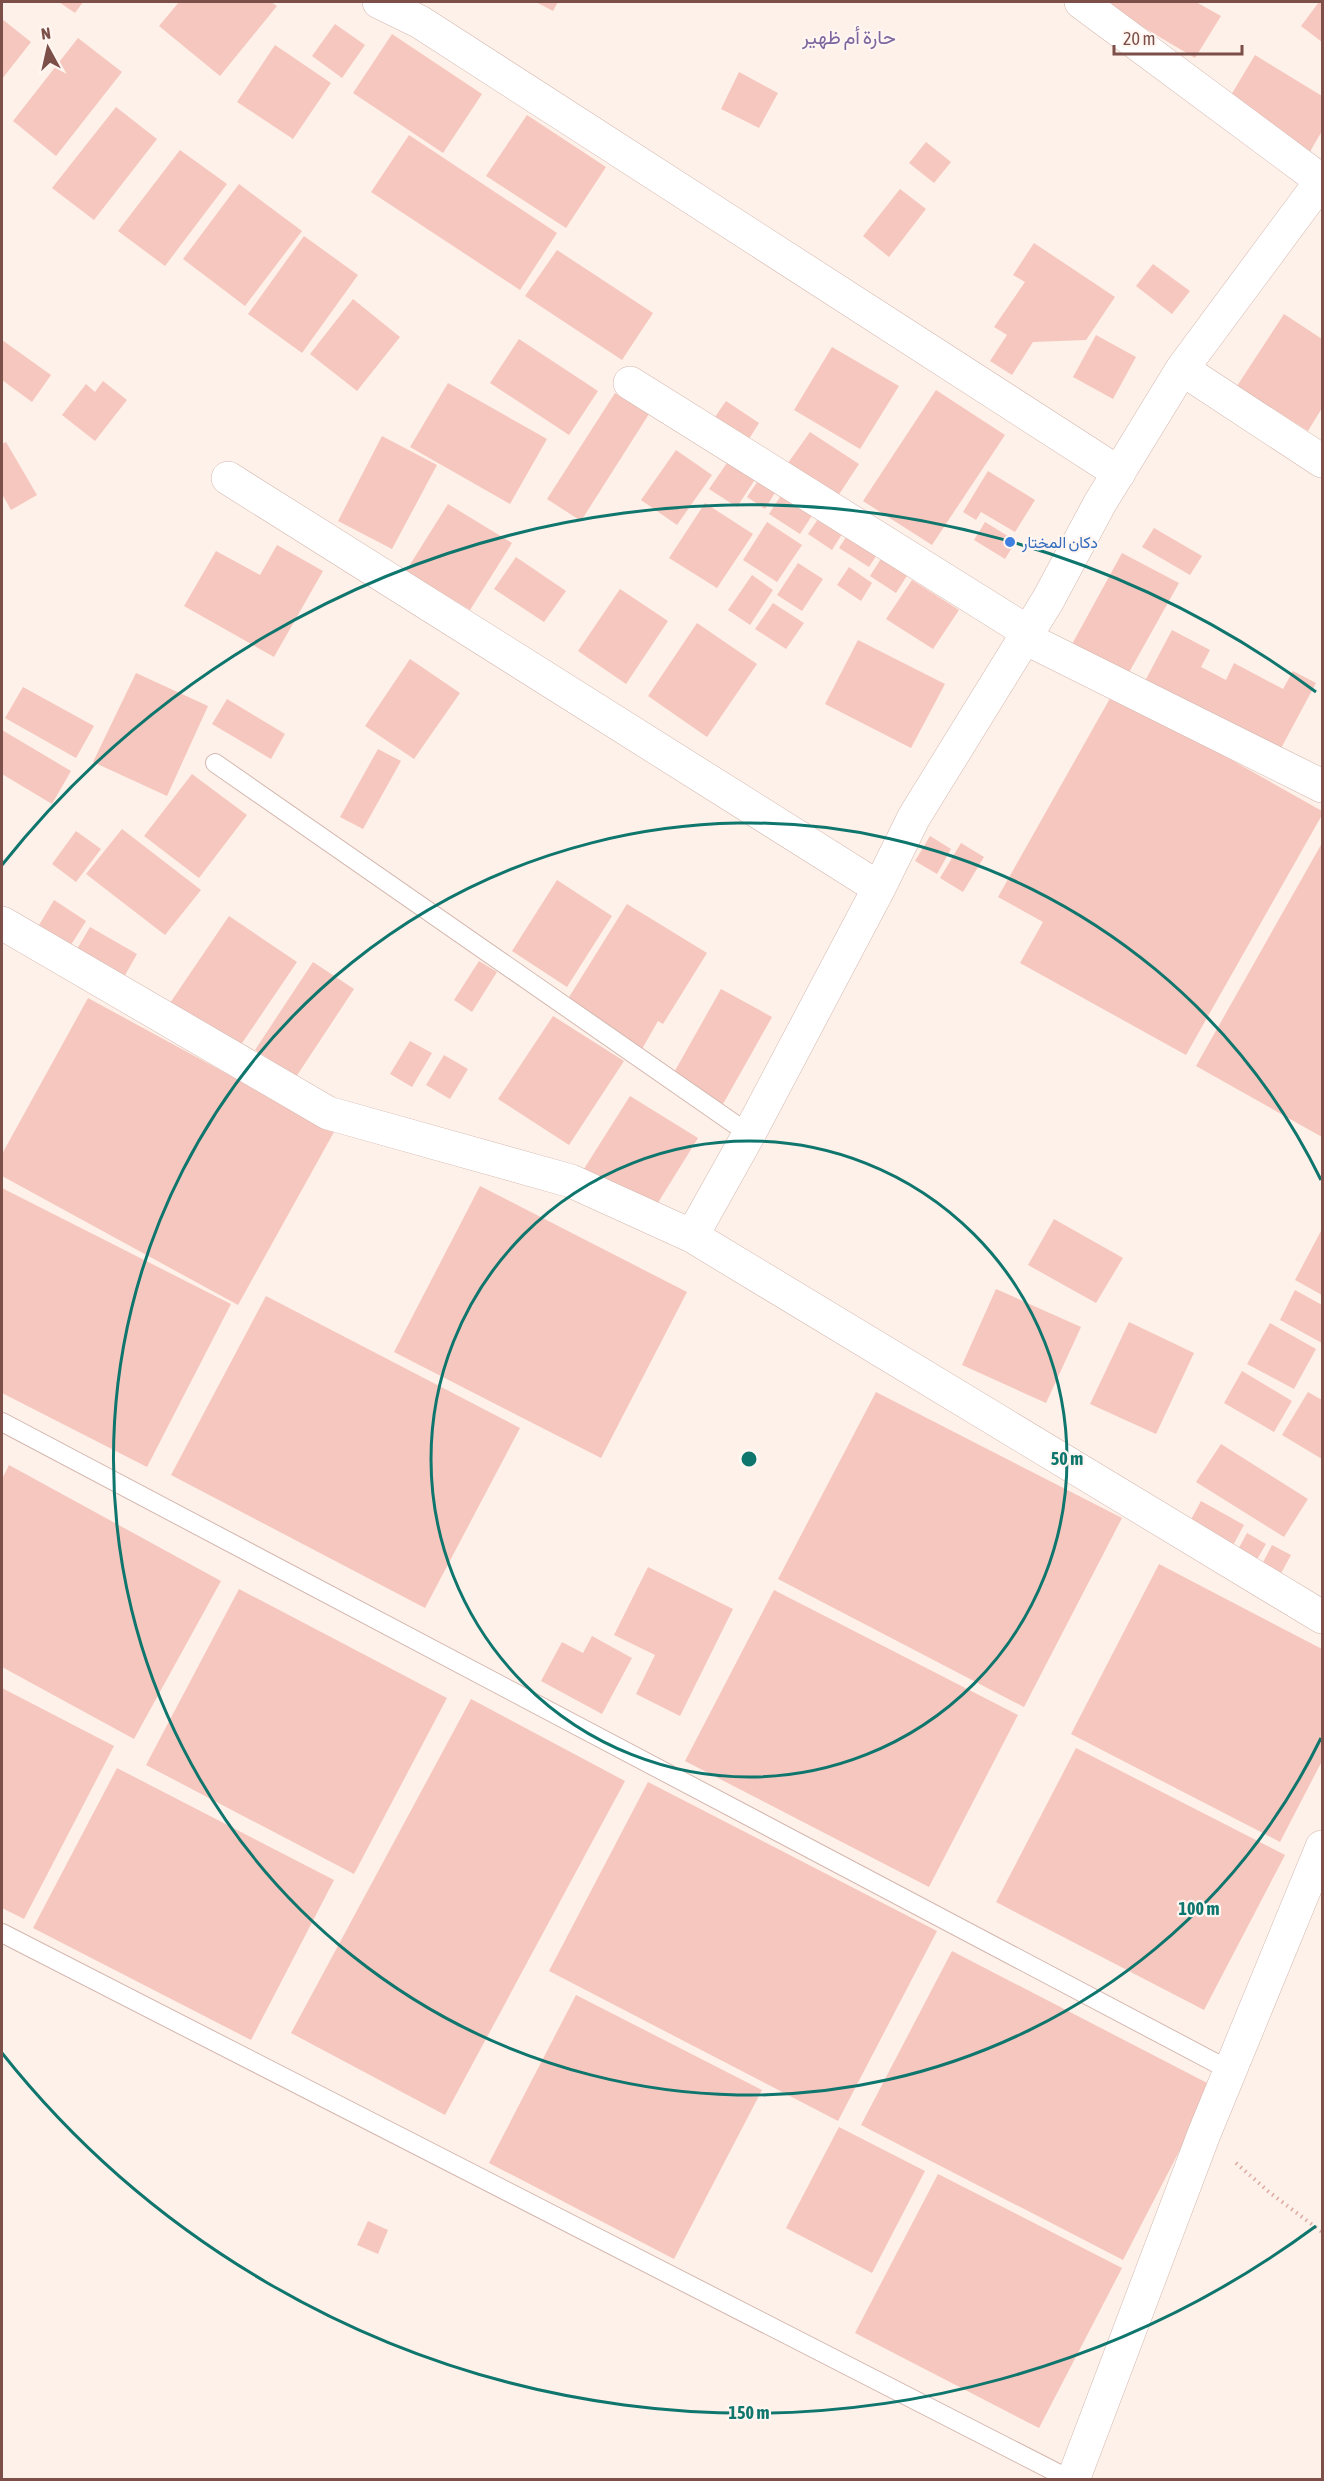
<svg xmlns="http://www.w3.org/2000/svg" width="1324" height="2481" font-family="'Asap Condensed',Vazirmatn,sans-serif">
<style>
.building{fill:#f6c7be}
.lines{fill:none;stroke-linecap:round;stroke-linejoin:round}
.lane-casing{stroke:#d4b7af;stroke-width:20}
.street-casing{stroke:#d4b7af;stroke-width:34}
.path{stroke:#dca9a0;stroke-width:4;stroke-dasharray:1.5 4.5;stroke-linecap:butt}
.lane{stroke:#fff;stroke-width:18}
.street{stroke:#fff;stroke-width:33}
.ring{fill:none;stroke:#0f766e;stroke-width:3}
.shop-dot{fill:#3f7fe0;stroke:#fff6f1;stroke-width:2}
.labels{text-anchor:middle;stroke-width:4.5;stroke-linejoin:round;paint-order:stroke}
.shop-label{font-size:16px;fill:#366cbe;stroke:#fff6f1;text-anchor:start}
.quarter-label{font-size:20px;fill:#7d659f;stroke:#fff6f1}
.centre{fill:#0f766e;stroke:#fff6f1;stroke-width:3}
.ring-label{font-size:18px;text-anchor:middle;font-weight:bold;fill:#0f766e;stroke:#fff6f1;stroke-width:4.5;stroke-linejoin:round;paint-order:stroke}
</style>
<rect width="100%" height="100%" fill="#fef1e9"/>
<path class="building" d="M59,2H83L75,13Z
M179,2H271L277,6L220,76L159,26Z
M536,2H558L553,11Z
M1113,2H1196L1221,16L1195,58L1109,7Z
M1319,2H1322V42L1301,26Z
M2,19L31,42L2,79Z
M335,24L365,45L342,78L312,56Z
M392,34L482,94L443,153L353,93Z
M78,38L122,72L56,156L13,121Z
M275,45L331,83L293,139L237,102Z
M1255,55L1322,96V131L1308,155L1225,105Z
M739,72L778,93L759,128L721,109Z
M116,107L157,139L94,220L52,188Z
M527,115L606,167L566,228L486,176Z
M409,135L557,233L520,290L371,192Z
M926,142L951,162L934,183L909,163Z
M180,150L227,184L165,266L118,231Z
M239,184L302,231L245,306L183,259Z
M900,189L926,209L889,257L863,236Z
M304,236L358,275L302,353L248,314Z
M1034,243L1115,297L1086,340L1033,342L1012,375L990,361L1007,335L994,327L1025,282L1013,275Z
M557,250L653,313L622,360L525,296Z
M1153,264L1190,291L1172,314L1136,286Z
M353,299L400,337L357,391L310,354Z
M1284,314L1322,339V408L1308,431L1237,386Z
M1096,335L1136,357L1113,399L1073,377Z
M519,339L598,391L569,435L490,383Z
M2,340L51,375L32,402L2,380Z
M832,347L899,386L860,449L794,410Z
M103,381L127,400L95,441L62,415L86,384L95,392Z
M448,383L547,439L510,504L410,447Z
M936,390L1005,435L932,545L863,501Z
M615,393L649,414L581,521L547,499Z
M726,401L759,423L749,439L715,417Z
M810,432L859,464L838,496L788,463Z
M382,436L437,465L392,549L338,521Z
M6,442L37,495L11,510L2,494V444Z
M676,450L712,475L677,525L641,500Z
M729,460L756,478L737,507L709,489Z
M988,471L1035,500L1015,532L981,512L976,520L963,512Z
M762,475L779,486L765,509L747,497Z
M784,491L815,511L800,534L769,514Z
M705,503L753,534L717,588L669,558Z
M448,504L512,543L470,610L406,571Z
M820,516L844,531L832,550L808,534Z
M767,522L802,545L777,582L743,560Z
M985,522L1016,541L1005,559L974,540Z
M1154,528L1202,556L1190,575L1142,547Z
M848,534L878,553L869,567L839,548Z
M277,545L323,571L274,657L184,606L216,551L260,575Z
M1122,553L1179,583L1127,676L1071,646Z
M884,554L910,571L896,593L870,576Z
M516,557L566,591L544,622L494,589Z
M798,563L823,579L802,611L777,595Z
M849,567L872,583L861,601L837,585Z
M752,575L773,590L750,625L728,610Z
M912,580L959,610L933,649L886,619Z
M620,589L668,621L626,684L578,651Z
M773,603L804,623L786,649L755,629Z
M697,623L757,664L707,737L648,696Z
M1172,630L1210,650L1201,667L1226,680L1234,663L1283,689L1293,671L1316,683L1279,752L1145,681Z
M858,640L945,684L911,748L825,704Z
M410,659L460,693L414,759L365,726Z
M136,673L208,706L167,796L93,762Z
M23,687L94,726L76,758L5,718Z
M1113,693L1322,811V815L1186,1055L1020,963L1043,922L998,897Z
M227,699L285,734L271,759L212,724Z
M2,730L71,771L52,804L2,774Z
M378,749L401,761L363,829L340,817Z
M192,774L247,815L199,878L144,836Z
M122,829L201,890L165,935L86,874Z
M76,831L101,849L76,882L52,864Z
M930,836L951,849L937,874L915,861Z
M961,843L984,857L963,892L940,878Z
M1322,843V1137L1196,1066Z
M557,880L612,916L567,987L512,951Z
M54,900L86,921L71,945L39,925Z
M627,904L707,953L663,1024L658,1021L642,1049L566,1002Z
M229,916L297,962L236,1052L168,1006Z
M90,927L137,954L124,977L77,949Z
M479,961L497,972L472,1012L454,1000Z
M313,962L354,989L296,1077L255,1050Z
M721,989L772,1017L723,1104L672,1076Z
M88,998L334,1132L238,1305L2,1176V1154Z
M553,1016L624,1061L569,1145L498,1099Z
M410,1041L432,1053L412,1087L390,1074Z
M444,1055L468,1069L450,1099L426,1085Z
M630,1096L698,1138L651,1214L582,1172Z
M480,1186L687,1292L601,1458L394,1352Z
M2,1188L231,1304L147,1467L2,1393Z
M1054,1219L1123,1258L1096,1303L1028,1265Z
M1322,1229V1295L1295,1280Z
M996,1289L1081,1327L1046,1403L962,1365Z
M1295,1290L1322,1305V1343L1280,1320Z
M266,1296L520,1428L425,1608L171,1475Z
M1129,1322L1194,1353L1156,1434L1090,1404Z
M1270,1323L1316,1349L1294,1389L1247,1364Z
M1242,1371L1292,1401L1274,1432L1224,1403Z
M876,1392L1122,1518L1024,1707L778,1579Z
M1308,1392L1322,1400V1459L1282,1435Z
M1221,1444L1308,1499L1284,1537L1196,1482Z
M9,1465L221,1581L134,1739L2,1667V1479Z
M1201,1501L1244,1525L1231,1549L1188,1525Z
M1247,1533L1266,1544L1253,1566L1235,1555Z
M1272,1545L1291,1555L1279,1577L1260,1568Z
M1159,1564L1322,1649V1761L1280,1842L1071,1734Z
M648,1567L733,1609L680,1716L636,1694L655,1655L614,1635Z
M239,1589L447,1698L354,1874L146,1765Z
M774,1590L1018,1715L929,1887L685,1761Z
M592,1636L632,1658L602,1714L541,1681L562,1642L583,1653Z
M2,1688L114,1746L24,1919L2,1908Z
M471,1699L625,1781L445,2115L291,2033Z
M1076,1748L1285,1855L1204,2010L996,1902Z
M117,1768L334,1880L251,2040L33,1928Z
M648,1782L937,1931L838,2121L549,1971Z
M952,1951L1213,2086L1123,2260L861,2125Z
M576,1995L762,2090L674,2259L489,2163Z
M839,2127L925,2171L872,2273L786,2228Z
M938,2174L1122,2268L1039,2428L855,2333Z
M368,2221L388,2230L378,2254L357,2245Z"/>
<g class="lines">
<g class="lane-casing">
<path id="lane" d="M215,763L749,1134
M2,1422L1229,2070
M2,1933L1071,2480"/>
</g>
<g class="street-casing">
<path id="street" d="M379,2L420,22L1119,473
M1081,2L1322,181
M1182,369L1322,461
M630,383L1028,632
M228,478L879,888
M1025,638L1322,786
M2,923L328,1113L571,1181L692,1236L1322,1617
M692,1236L749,1134L879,888L914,817L1048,600L1100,503L1182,369L1322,180
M1073,2480L1204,2134L1322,1847"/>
</g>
<path class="path" d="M1236,2163L1269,2192L1322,2232"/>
<use href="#lane" class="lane"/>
<use href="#street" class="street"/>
</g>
<g class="ring">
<circle cx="749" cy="1459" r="318"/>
<path d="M1321 1738A636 636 0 1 1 1321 1180"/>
<path d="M1316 2226A954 954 0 0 1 2 2053M2 865A954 954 0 0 1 1316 692"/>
</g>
<circle class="shop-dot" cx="1010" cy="542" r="6"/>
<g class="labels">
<g class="shop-label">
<text x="1022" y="548">دكان المختار</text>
</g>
<g class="quarter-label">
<text x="849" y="44">حارة أم ظهير</text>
</g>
</g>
<circle cx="749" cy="1459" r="9" class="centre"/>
<g class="ring-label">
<text x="1067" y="1465">50 m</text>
<text x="1199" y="1915">100 m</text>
<text x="749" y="2419">150 m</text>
</g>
<rect width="1324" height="2481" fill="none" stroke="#7c4f49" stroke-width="6"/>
<g transform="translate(48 48) rotate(352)" stroke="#fff6f1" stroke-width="4.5" paint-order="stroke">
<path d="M0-4.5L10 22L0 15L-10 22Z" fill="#7c4f49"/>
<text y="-9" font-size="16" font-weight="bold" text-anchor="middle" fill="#7c4f49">N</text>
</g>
<path d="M1114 45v9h128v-9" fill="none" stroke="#7c4f49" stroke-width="3"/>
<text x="1123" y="45" font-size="18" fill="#7c4f49" stroke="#fff6f1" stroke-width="4.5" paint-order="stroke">20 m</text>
</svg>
